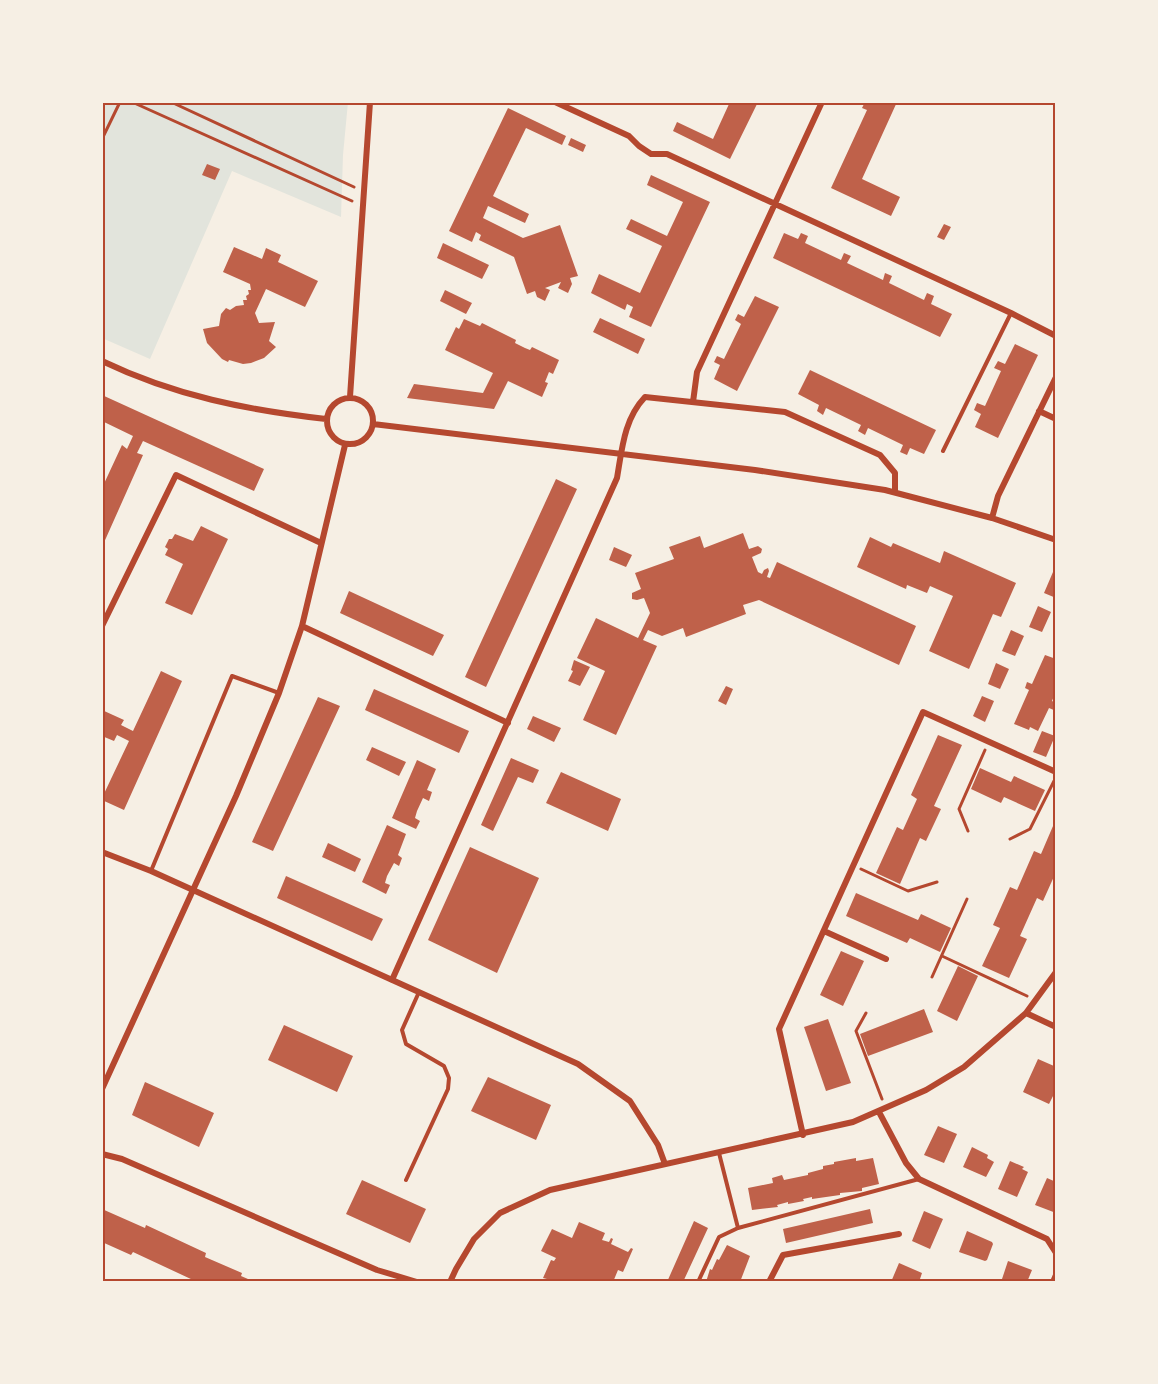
<svg xmlns="http://www.w3.org/2000/svg" width="1158" height="1384" font-family="'Sofia Sans Condensed',sans-serif">
<style>
.green{fill:#e2e4dc}
.building{fill:#bf614a}
.lines{fill:none;stroke-linecap:round;stroke-linejoin:round}
.path{stroke:#b5482f;stroke-width:3}
.service{stroke:#b5482f;stroke-width:4}
.minor{stroke:#b5482f;stroke-width:6}
.neatline{fill:none;stroke:#b5482f;stroke-width:2}
</style>
<rect width="100%" height="100%" fill="#f6efe4"/>
<path class="green" d="M102,102H348L343,155L341,217L232,171L150,359L102,338Z"/>
<path class="building" d="M724,102H758L730,159L673,131L677,122L713,139L729,104Z
M865,102H897L862,179L900,197L891,216L831,188L867,110L862,108Z
M508,108L566,136L562,145L526,128L493,196L529,214L525,223L488,206L483,218L523,238L560,225L578,276L570,278L572,284L568,293L558,288L561,282L545,288L550,290L545,301L537,297L535,291L527,294L514,257L479,240L481,235L476,232L472,242L449,231Z
M571,138L586,145L583,152L568,145Z
M207,164L220,169L215,180L202,175Z
M651,175L710,202L651,327L629,317L633,307L627,304L625,310L591,293L599,274L640,293L662,246L626,229L631,219L667,236L683,202L647,185Z
M944,224L951,227L944,240L937,237Z
M784,233L798,239L801,233L808,236L805,243L841,260L844,253L851,256L847,263L883,280L885,273L892,276L889,283L924,300L927,293L934,296L931,304L952,314L940,337L773,258Z
M443,243L489,265L482,279L437,258Z
M234,247L262,259L266,248L281,255L278,262L318,281L305,307L266,289L255,313L259,323L275,322L269,341L276,347L264,358L251,363L243,364L229,360L228,362L222,359L207,343L203,329L219,326L221,314L226,308L230,310L236,306L244,305L243,300H247L246,296L249,294L248,290H251L250,284L223,272Z
M445,290L472,303L466,314L440,301Z
M755,296L779,307L737,391L714,379L720,365L714,362L717,356L724,359L741,324L735,320L738,314L744,317Z
M600,318L645,339L638,354L593,332Z
M464,319L480,326L482,323L516,340L515,343L525,348L530,350L532,347L559,360L553,374L549,372L545,382L548,383L542,397L508,381L494,409L407,398L414,384L483,393L493,373L445,350L456,327L459,329Z
M1015,344L1038,355L998,438L975,427L981,414L974,410L977,403L985,406L1001,371L994,368L998,361L1005,364Z
M810,370L936,430L924,454L910,448L907,455L900,452L903,445L868,428L865,435L858,431L861,425L826,408L823,415L817,411L819,405L798,394Z
M102,395L264,469L254,491L143,441L137,453L143,455L102,547V488L122,445L127,449L133,436L102,421Z
M556,479L577,489L486,687L465,677Z
M201,526L228,539L192,615L165,603L183,564L165,555L168,549L165,547L169,539H172L175,534L193,541Z
M743,533L749,549L758,546L762,549L761,553L752,557L758,572L762,574L764,570L768,568L769,571L767,577L770,578L777,562L916,626L899,665L759,600L743,605L746,614L686,637L683,628L662,636L648,630L643,640L657,646L616,735L583,720L605,671L577,658L596,618L638,638L650,613L644,598L637,600L632,599V593L641,589L635,573L674,559L669,547L700,536L704,548Z
M870,537L891,547L893,543L940,563L944,551L1016,583L1001,617L993,614L969,669L929,651L953,596L930,586L927,593L907,585L906,589L857,567Z
M614,547L632,555L626,567L609,560Z
M1053,572L1056,573V598L1044,593Z
M349,591L444,635L433,656L340,613Z
M1038,606L1051,612L1042,632L1029,627Z
M1011,630L1024,636L1015,656L1002,651Z
M1045,655L1056,659V691L1052,701L1056,703V711L1049,708L1038,731L1030,727L1029,730L1014,724L1029,690L1025,688L1027,682L1032,684Z
M574,660L590,667L580,686L568,681L573,671L571,670Z
M996,663L1009,669L1000,689L988,684Z
M161,671L182,681L124,810L102,800V798L129,741L117,735L114,741L102,736V710L124,720L121,725L133,731Z
M726,686L733,689L726,705L718,701Z
M374,689L469,731L459,753L365,710Z
M982,696L994,701L985,722L973,716Z
M318,697L340,706L273,851L252,842Z
M533,716L561,728L554,742L527,729Z
M1042,731L1055,736L1046,757L1033,752Z
M938,735L962,745L934,806L941,809L926,841L920,838L900,884L876,873L897,827L903,830L917,799L911,795Z
M372,747L406,762L399,776L366,760Z
M511,758L539,770L533,783L518,777L493,831L481,825Z
M417,760L436,769L427,790L432,792L429,801L423,798L417,811L415,818L420,821L416,829L392,818Z
M980,768L1011,782L1014,776L1045,790L1035,811L1004,797L1001,803L971,789Z
M561,772L621,799L608,831L546,803Z
M1056,819V872L1043,901L1037,898L1020,936L1027,939L1009,978L982,966L1000,928L993,925L1010,887L1017,890L1034,851L1041,854Z
M387,825L406,834L398,855L402,858L399,866L394,863L387,876L385,883L390,885L386,894L362,882Z
M328,843L361,859L355,872L322,857Z
M470,847L539,878L497,973L428,940Z
M286,876L383,919L372,941L277,898Z
M856,893L918,920L921,914L951,928L940,952L910,938L907,943L846,916Z
M841,951L864,961L843,1006L820,995Z
M958,966L978,976L957,1021L937,1011Z
M924,1009L933,1032L868,1056L860,1034Z
M828,1019L851,1083L826,1091L804,1027Z
M284,1025L353,1056L337,1092L268,1060Z
M1038,1059L1054,1066L1056,1063V1096L1054,1094L1049,1104L1023,1092Z
M488,1077L551,1105L536,1140L471,1111Z
M145,1082L214,1113L199,1147L132,1115Z
M938,1126L957,1134L944,1163L924,1155Z
M972,1147L988,1155L987,1158L994,1162L986,1177L963,1167Z
M856,1158V1161L873,1158L879,1184L862,1188V1191L840,1193V1195L812,1199V1197L803,1199L804,1201L788,1204V1202L777,1205L778,1207L752,1210L748,1188L773,1183L772,1178L782,1175L784,1180L808,1175V1173L823,1169V1166L834,1164V1162Z
M1010,1161L1024,1167L1022,1169L1028,1172L1017,1197L998,1189Z
M1047,1178L1056,1182V1213L1035,1205Z
M362,1180L426,1209L410,1243L346,1214Z
M102,1209L145,1228L146,1225L206,1253L205,1257L242,1273L241,1276L255,1282H192L193,1280L133,1252L131,1255L102,1242Z
M870,1209L873,1223L786,1243L783,1229Z
M924,1211L943,1219L930,1249L912,1241Z
M694,1221L708,1228L683,1282H667Z
M579,1222L605,1233L602,1240L609,1242L611,1238L613,1239L611,1244L628,1252L631,1248L633,1249L623,1272L618,1270L613,1282H559L543,1278L551,1260L554,1261L556,1258L541,1251L552,1229L572,1238Z
M967,1231L992,1242L993,1244L987,1260L985,1261L959,1252Z
M727,1245L750,1256L740,1282H706L710,1269L712,1270L717,1259L719,1260Z
M1008,1261L1032,1270L1027,1282H1001Z
M899,1263L922,1273L919,1282H891Z"/>
<g class="lines">
<path class="path" d="M132,102L352,201
M171,102L354,187
M102,139L120,102
M968,831L959,809L985,750
M1010,839L1030,829L1054,781
M861,869L908,891L937,882
M942,956L1027,996
M932,977L967,899
M866,1013L856,1031L882,1099"/>
<path class="service" d="M943,451L1011,313
M151,871L232,676L279,693
M719,1153L738,1228
M406,1180L448,1089L449,1078L444,1066L406,1044L402,1030L419,992
M698,1282L719,1237L738,1228L919,1179"/>
<path class="minor" d="M555,102L629,136L639,146L651,154H667L1011,313L1056,336
M102,361C175,396 247,410 326,419
M350,397L370,102
M327 421a23 23 0 1 1 46 0a23 23 0 1 1-46 0Z
M693,402L697,372L822,102
M1039,411L1056,419
M373,424L755,470L885,490L992,518L1056,540
M992,518L998,496L1056,377
M102,626L176,475L321,543
M302,626L508,723
M102,852L151,871L578,1064L630,1101L658,1145L665,1164
M824,931L886,959
M392,980L617,478C622,449 624,419 645,397L785,412L880,455L895,473V492
M1026,1013L1056,1027
M102,1089L236,796L279,693L302,626L345,445
M879,1112L906,1163L919,1179L1047,1239L1056,1253
M803,1135L779,1029L923,712L1056,772
M102,1154L122,1159L377,1270L417,1282
M450,1282L456,1269L474,1239L500,1213L550,1190L853,1122L926,1090L964,1067L1026,1013L1056,972
M769,1282L783,1255L899,1234
M1053,1282L1056,1275"/>
</g>
<rect width="1158" height="1384" fill="none" stroke="#f6efe4" stroke-width="207"/>
<rect x="104" y="104" width="950" height="1176" class="neatline"/>
</svg>
